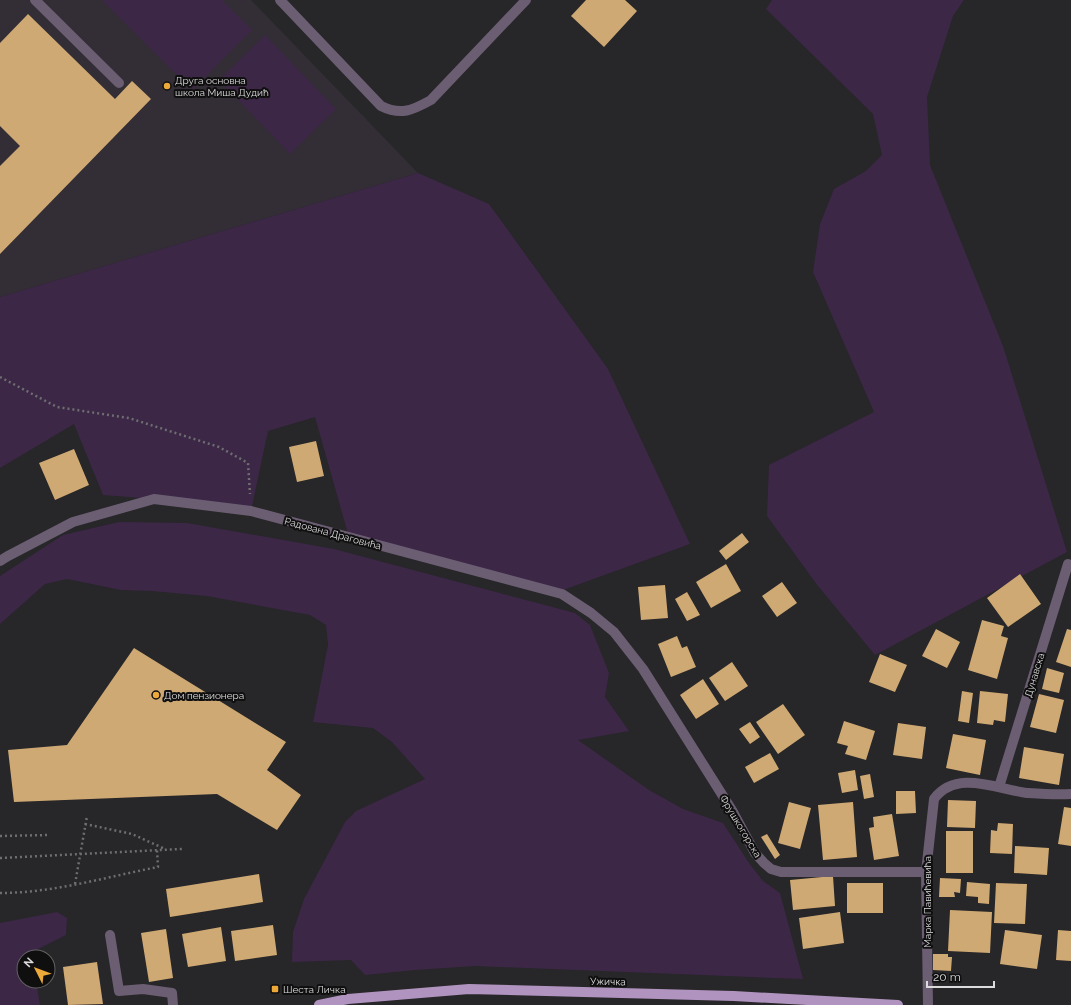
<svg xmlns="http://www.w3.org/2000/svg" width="1071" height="1005" font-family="Raleway,sans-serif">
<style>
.built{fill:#332e35}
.green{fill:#3c2747}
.building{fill:#cfa973}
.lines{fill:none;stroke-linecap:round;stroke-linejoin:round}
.path{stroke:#6e6d6f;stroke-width:2.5;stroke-dasharray:2 3;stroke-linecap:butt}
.minor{stroke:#6b5d72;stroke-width:10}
.major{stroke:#b093bf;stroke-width:10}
.poi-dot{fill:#eca93a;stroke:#100f10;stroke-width:1.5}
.labels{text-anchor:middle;stroke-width:4;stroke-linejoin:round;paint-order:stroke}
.poi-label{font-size:10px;fill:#dcdbdc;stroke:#100f10;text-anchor:start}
.street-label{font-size:10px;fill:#dcdbdc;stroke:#100f10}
</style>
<rect width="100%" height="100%" fill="#272628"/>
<path class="built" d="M0,0H251L418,173L0,297Z"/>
<path class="green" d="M102,0H222L252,30L192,90Z
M772,0H964L953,16L927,97L930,165L1003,346L1067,552L875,655L818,586L767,516L769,465L874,412L813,272L820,224L834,189L866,171L882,155L873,114L766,9Z
M265,35L336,109L290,154L219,80Z
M418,173L489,204L608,369L690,544L563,590L348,534L315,417L268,431L251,511L154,499L103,495L74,424L0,468V297Z
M119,522L187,523L334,549L575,613L590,625L609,673L605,697L629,731L578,740L649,790L683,809L723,823L749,863L763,881L780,893L803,979L475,966L415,970L365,975L351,960L292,962L293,932L304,899L345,822L356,811L425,779L392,742L373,728L313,722L328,645L326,625L310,615L207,596L152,591L121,590L67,579L45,584L0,624V576L63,535Z
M57,912L67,918L66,935L38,949L34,957H24V981H36L40,1005H0V923Z"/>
<path class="building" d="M586,0H625L637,11L604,47L571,16Z
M28,14L115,99L132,81L151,99L0,254V166L20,146L0,126V43Z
M316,441L324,476L297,482L289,447Z
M74,449L89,485L55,500L39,463Z
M742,533L749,542L726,560L719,551Z
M726,564L741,591L711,608L696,582Z
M1020,574L1041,604L1008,627L987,598Z
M782,582L797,603L777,617L762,596Z
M665,585L668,618L641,620L638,587Z
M687,592L700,615L687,621L675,599Z
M982,620L1004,626L1001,636L1008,638L997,679L968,670Z
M936,629L960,642L947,668L922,656Z
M1067,629L1071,630V667L1056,662Z
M677,636L682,648L687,646L696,667L671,677L658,644Z
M134,648L286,742L267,770L301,795L277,830L217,794L14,802L8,750L67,745Z
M880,654L907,665L895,692L869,682Z
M732,662L748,686L725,701L709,678Z
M1047,668L1064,673L1059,693L1042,689Z
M703,679L719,704L696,719L680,695Z
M962,691L973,693L969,723L958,721Z
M980,691L1008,694L1005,722L994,720L993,725L977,723Z
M1039,694L1064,700L1056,733L1030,727Z
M783,704L805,735L778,754L756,722Z
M844,721L875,731L866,760L845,754L848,746L837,743Z
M750,722L760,737L750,744L739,729Z
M898,723L926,727L922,759L893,755Z
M953,734L986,740L980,775L946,768Z
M1024,747L1064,754L1059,785L1019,778Z
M770,753L779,769L754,783L745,767Z
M855,770L858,790L842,793L838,773Z
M870,774L874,797L864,799L860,776Z
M896,791H915L916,813L896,814Z
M948,800L976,801L975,828L947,827Z
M789,802L811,808L800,849L778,843Z
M853,802L857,857L823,860L818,805Z
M1064,807L1071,808V846L1058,844Z
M892,814L899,856L874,860L869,828L874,827L873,817Z
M998,823L1013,824L1012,854L990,853L991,830L997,831Z
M946,831H973V873H946Z
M767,834L780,855L775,859L761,837Z
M1015,846L1049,848L1047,875L1014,873Z
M259,874L263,902L170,917L166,889Z
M833,876L835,906L793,910L790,880Z
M940,878L961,879L960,893L954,892L955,897H939Z
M967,882L990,884L989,904L978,903V897L966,896Z
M847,883H883V913H847Z
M996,883L1027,884L1025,924L994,923Z
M950,910L992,912L990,953L948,951Z
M840,912L844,943L803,949L799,918Z
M273,925L277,955L235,961L231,931Z
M221,927L226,961L188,967L182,934Z
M166,929L173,978L149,982L141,933Z
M1005,930L1042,935L1037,969L1000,964Z
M1058,930L1071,931V961L1056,960Z
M933,954H948V957H952L951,971L933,970Z
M97,962L103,1004L68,1005L63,967Z"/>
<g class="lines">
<path class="path" d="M0,377L57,407L129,418L219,447L248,463L250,494
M85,824L132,834L165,849
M0,836L49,835
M0,858L182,849
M75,884L87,816
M0,893C53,893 106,877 158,867L157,850"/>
<path class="minor" d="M35,0L119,83
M280,0L381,106C401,116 413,110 431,100L526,0
M0,561L8,556L73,522L154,499L251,511L562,594L591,613L614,632L643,669L733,812L755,853L764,863L771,869L781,872H926
M999,787L1068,564
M110,935L119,991L143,989L172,993L173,1005
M928,1005L926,872L934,799C956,769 997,789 1027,793C1042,794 1056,795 1071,794"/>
<path class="major" d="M319,1005L348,999L469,989L734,996L898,1005"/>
</g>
<g class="poi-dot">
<circle cx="167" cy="86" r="4"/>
<circle cx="156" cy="695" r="4"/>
<rect x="271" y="985" width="8" height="8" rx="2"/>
</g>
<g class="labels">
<g class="poi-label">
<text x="175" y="84">Друга основна<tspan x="175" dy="12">школа Миша Дудић</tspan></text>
<text x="164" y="699">Дом пензионера</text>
<text x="283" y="993">Шеста Личка</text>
</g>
<g class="street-label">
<text transform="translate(333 533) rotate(15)" y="4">Радована Драговића</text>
<text transform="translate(1034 675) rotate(-73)" y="4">Дунавска</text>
<text transform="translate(741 826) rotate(59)" y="4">Фрушкогорска</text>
<text transform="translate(927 902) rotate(-90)" y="4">Марка Павићевића</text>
<text transform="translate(608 981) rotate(1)" y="4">Ужичка</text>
</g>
</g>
<g transform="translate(36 969) rotate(312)"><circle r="19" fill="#100f10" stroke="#626162"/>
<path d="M0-3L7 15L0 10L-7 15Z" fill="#eca93a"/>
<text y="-6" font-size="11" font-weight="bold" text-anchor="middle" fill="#dcdbdc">N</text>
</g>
<path d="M927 981v6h67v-6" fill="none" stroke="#dcdbdc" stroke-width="2"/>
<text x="933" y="981" font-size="12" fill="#dcdbdc" stroke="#100f10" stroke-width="3" paint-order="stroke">20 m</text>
</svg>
